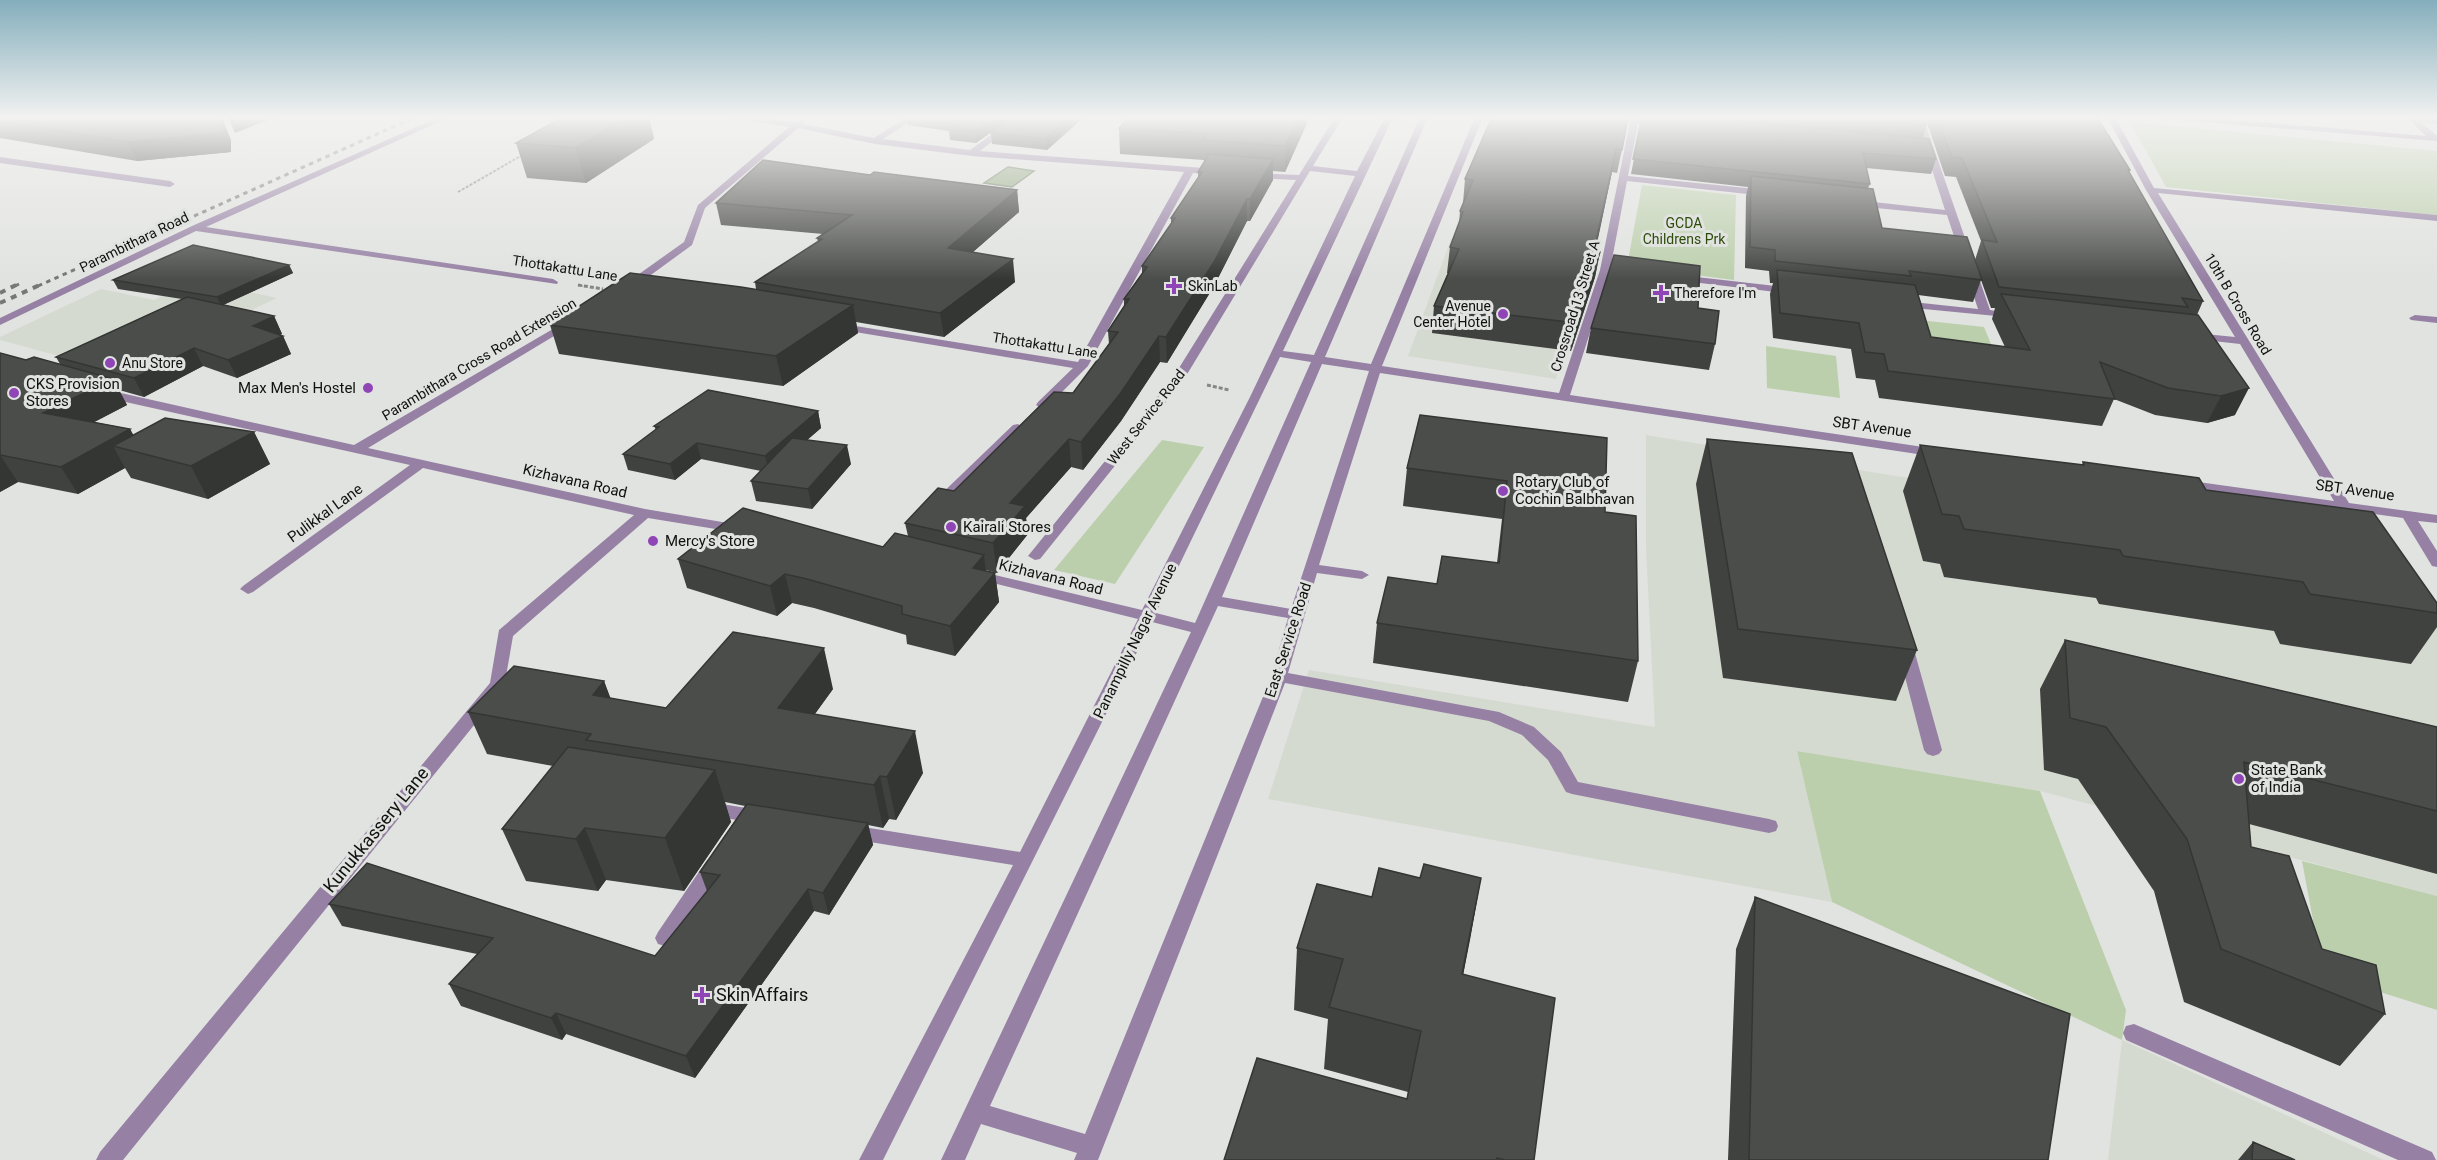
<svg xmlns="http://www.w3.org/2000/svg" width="2437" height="1160" font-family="Roboto,sans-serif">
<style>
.built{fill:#d5dad0}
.green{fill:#bccfac}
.water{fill:#8ea57b;stroke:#68785b;stroke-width:1.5}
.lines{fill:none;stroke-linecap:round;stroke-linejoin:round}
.path-far1{stroke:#868785;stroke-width:2;stroke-dasharray:3 1.5;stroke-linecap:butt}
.path{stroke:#868785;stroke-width:3;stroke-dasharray:4 2;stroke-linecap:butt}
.minor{fill:#9681a4;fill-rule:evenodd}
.rail-far1{stroke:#777876;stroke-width:3;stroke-dasharray:4.5 4.5;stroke-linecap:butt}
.rail{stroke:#777876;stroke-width:4;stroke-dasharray:6 6;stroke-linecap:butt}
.wall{fill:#404240;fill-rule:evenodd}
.shaded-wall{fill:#343634}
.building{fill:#4b4d4a;stroke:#343634;stroke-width:1.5}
.poi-dot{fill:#9045b7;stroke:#e1e3e0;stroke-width:2}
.labels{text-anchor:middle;stroke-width:6;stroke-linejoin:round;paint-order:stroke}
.far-park-label{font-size:14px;fill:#2e4b09;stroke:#e1e3e0}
.far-street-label{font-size:14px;fill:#10100f;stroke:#e1e3e0}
.far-poi-label{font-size:14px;fill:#10100f;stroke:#e1e3e0;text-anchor:start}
.poi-label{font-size:15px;fill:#10100f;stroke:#e1e3e0;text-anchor:start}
.street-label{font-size:15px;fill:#10100f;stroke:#e1e3e0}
.near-street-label{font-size:18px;fill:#10100f;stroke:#e1e3e0}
.near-poi-label{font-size:18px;fill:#10100f;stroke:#e1e3e0;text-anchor:start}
</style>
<rect width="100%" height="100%" fill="#e1e3e0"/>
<path class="built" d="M1451,239L1516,245L1581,289L1556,379L1408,356Z
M195,280L277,298L167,350L74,360L0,340V337L101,289L154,300Z
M1646,435L1896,476L2188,511L2437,624V896L2040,791L1797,751L1832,902L1268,799L1309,670L1655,727L1646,548Z
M2122,1040L2384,1160H2108Z"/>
<path class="green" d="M2130,122L2437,151V215L2166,187Z
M1642,185L1736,195L1734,280L1627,266Z
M1919,320L1984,327L2001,368L1932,360Z
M1766,346L1836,356L1840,398L1767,388Z
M1162,440L1204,447L1115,584L1054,570Z
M1797,751L2040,791L2126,1010L2122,1040L1832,902Z
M2302,861L2437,896V1010L2323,974Z"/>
<path class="water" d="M1008,167L1034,171L1012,187L984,183Z"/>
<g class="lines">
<path class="path-far1" d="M458,192L524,154
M578,285L583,286"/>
<path class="path" d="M578,285L603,289
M1207,385L1229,390"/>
<path class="minor" d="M439,117H450L206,227L553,279L558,282L557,284L196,231L0,325V318L192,226Z
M724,117H750L794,122L800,120L804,122L803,124L874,138L907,117H917L883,139L970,150L1008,123L1012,125L1011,127L980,151L1217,169L1221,172L1217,175L1193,173L1088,366L1046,408L1042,409L1036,405L1038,402L1073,368L837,329L831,326L837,323L1078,362L1184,172L972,156L875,144L798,128L705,208L692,245L633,288H625V284L684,242L698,205L789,127Z
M1335,117H1343L1313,166L1357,171L1385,117H1393L1283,351L1314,355L1420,117H1428L1325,357L1371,364L1475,117H1483L1382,366L1559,393L1600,270L1631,117L1661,121H1664V125L1638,124L1628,176L1766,190L1771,193L1766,196L1627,181L1610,270L1570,395L1937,449L1944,453L1937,457L1380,373L1319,565L1362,571L1369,575L1362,579L1317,573L1288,673L1499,712L1534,727L1561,752L1578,782L1769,819L1776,821L1778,826L1776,831L1769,833L1572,794L1566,792L1548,760L1522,735L1489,721L1285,683L1098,1160H1074L1077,1153L981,1124L965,1160H941L1191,632L1152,622L883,1160H859L1013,865L851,839L844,837L842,832L844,827L851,825L1020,852L1138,619L973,578L971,575L978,571L1142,610L1250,397L1355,176L1310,171L1183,381L1040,559L1035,560L1028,556L1174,376L1296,180L1253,178L1250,177V173L1299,175ZM1280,357L1311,362L1195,623L1156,613ZM1322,364L1369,371L1291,609L1222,597ZM1218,606L1288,618L1271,677L1085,1134L990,1106Z
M1915,117H1923L1990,310L2017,314V318L1903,307L1898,304L1903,301L1978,309L1947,215L1856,206L1851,203L1856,200L1945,210Z
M2107,117H2115L2154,188L2437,215V221L2158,193L2349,503L2437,515V523L2418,521L2437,551V567L2432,566L2403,518L2179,487L2177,484L2184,480L2334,501L2240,344L2195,339L2189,336L2195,333L2235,337L2146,190Z
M2162,117H2198L2426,136L2406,117L2437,120V124L2422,123L2437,136V141L2166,119Z
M0,157L170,181L175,184L170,187L0,163Z
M1679,275L1792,288L1797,291L1792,294L1675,280V276Z
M2415,315L2437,317V323L2411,320L2409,318Z
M570,319L576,322L574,324L368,448L645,509L740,525L747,529L740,533L648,518L513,636L504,688L123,1160H96L100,1152L490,683L499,630L634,515L423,468L253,592L248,594L240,589L243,586L410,465L103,397L97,393L103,389L354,445Z
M1018,424L1024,428L1023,431L943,508H933L931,505L933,502L1013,425Z
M1905,641L1913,646L1942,750L1939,754L1933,756L1927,754L1924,750L1897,646Z
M709,802L759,810L766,812L768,817L766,822L759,824L703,814L700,809L703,804Z
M714,858L721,860L724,865L721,870L672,944L665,946L658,944L655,938L658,932L707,860Z
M2134,1024L2432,1152L2436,1160H2398L2126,1040L2123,1033L2126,1026Z"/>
<path class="rail-far1" d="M15,286L19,284
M38,286L415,117"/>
<path class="rail" d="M0,293L18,284
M0,303L42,284"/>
</g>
<path class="wall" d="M0,117L223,121L231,140V152L137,161L0,138Z
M563,117H649L654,139L586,183L527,178L516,143Z
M907,117H1084L1047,150L992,144L991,133L1008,120L976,143L950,140L949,131L908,125Z
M1128,117H1307V123L1285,172L1273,171V180L1250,221H1247L1214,286L1167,363L1160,362L1121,421L1083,470L1071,467L1026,518L1028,534L997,573L986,570V571L995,573L999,602L955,656L907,644L906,635L814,608L792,603L777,616L687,588L678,559L883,547L908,536L905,523L954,491L1073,393L1109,344L1108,331L1124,307V299L1142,273V266L1171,224V218L1198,178V172L1204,163V160L1120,154L1119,128Z
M1629,117L1617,173L1612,172L1595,251L1600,252L1595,277L1571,351L1432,333L1434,306L1448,273H1447L1450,247L1459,224L1460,211L1464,203H1463L1465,179Z
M1642,117L1723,120V117H1924L1926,125L1923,138L1936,159L1931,174L1866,168L1870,184L1868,188L1882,228L1975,260L1981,241L1956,177L1945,176L1925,117H2097L2130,170L2129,172L2203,301L2197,315L2235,415L2207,423L2155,415L2114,399L2102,426L1879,398L1875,380L1856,378L1851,349L1773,338L1770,294L1773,283H1770L1769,271L1745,268L1746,196L1748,187L1631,174ZM1981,280L1991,308H1995L1992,319L2005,347L1931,337L1918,295L1973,302Z
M870,175L1017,190L1019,212L973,252L1015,282L944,337L856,322L858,333L783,386L559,354L550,325L756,289L755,282L818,242L817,238L823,234L721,225L716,203Z
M289,265L293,273L223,305L274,316L282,334L279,335L283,336L291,354L237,378L203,366L144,397L119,390L127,405L94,422L130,429L133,435L254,432L270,464L208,499L131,478L125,468L78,494L18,482L0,492V353L26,360L60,364L56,357L182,299L118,289L113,280Z
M1698,308L1715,344L1709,370L1586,353L1591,328Z
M818,411L821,428L807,440L851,464L812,509L756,501L751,481L761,471L701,459L675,480L628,470L623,454L656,430L654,426Z
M1420,415L1605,512L1638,661L1628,702L1373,663L1377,623L1437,584L1497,563L1502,519L1403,506L1407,468Z
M1707,439L1917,650L1896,701L1723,678L1696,484Z
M1920,445L2082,465L2083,462L2206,490L2437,603V627L2411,664L2280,644L2274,631L2099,604L2096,598L1944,577L1940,564L1923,561L1903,491Z
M2065,640L2437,727V874L2249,824L2251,847L2322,949L2385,1014L2340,1066L2184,1002L2154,891L2078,779L2044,770L2040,689Z
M604,681L610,698L666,708L833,689L815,714L923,773L896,820L889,819L883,828L868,825L873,845L829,915L814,911L695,1078L566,1034L562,1040L461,1006L449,984L477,954L342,926L329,904L655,956L707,891L700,872L745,806L725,802L731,822L684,891L606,880L598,891L526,881L502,829L553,766L487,754L468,712Z
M1420,878H1481L1463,975L1534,1160H1224L1407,1099L1408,1092L1324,1069L1328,1019L1294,1010L1297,948L1372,897Z
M1755,897L2048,1160H1728L1736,949Z
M2253,1142L2295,1160H2238Z"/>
<path class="shaded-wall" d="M228,117H276L235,133Z
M627,117H649L654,139L586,183L575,148Z
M995,117H1015L1011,118L976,143L975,131Z
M1071,117H1084L1047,150L1046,139Z
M1299,117H1307V123L1285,172V146Z
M223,121L231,140V152L137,161L128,142Z
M1616,149L1612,172L1590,277L1594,251Z
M1273,159V180L1250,221V199Z
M1017,190L1019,212L951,271L948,248Z
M1247,199V221L1214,286L1167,363L1166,337Z
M1600,252L1595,277L1571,351L1576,323Z
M1013,259L1015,282L944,337L940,313Z
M289,265L293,273L221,306L217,297Z
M853,305L858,333L783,386L776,356Z
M274,316L282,334L261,344L253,326Z
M283,336L291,354L237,378L228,360Z
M1159,336L1160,362L1121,421L1083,470L1081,442Z
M194,348L203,366L144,397L134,378Z
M113,379L127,405L60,440L43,413Z
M2249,388L2235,415L2207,423L2221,396Z
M818,411L821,428L769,473L765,456Z
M130,429L144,454L113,446L125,468L78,494L61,467Z
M254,432L270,464L208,499L191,466Z
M1069,439L1071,467L1026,518L1028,534L997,573L993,543L1010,503Z
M697,443L701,459L675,480L670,464Z
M847,445L851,464L812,509L808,489Z
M0,455L18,482L0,492Z
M984,555L987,582L995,573L999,602L955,656L950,626L973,568Z
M785,574L792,603L777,616L770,586Z
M824,648L833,689L789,749L778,708Z
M604,681L620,723L593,695Z
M915,731L923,773L896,820L887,777Z
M715,770L731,822L684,891L665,838Z
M880,776L889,819L883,828L874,785Z
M868,823L873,845L829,915L823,893Z
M585,828L606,880L598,891L576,839Z
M1481,878L1470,940L1451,1036L1462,974Z
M808,889L814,911L695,1078L686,1056Z
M556,1013L566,1034L562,1040L551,1018Z"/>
<path class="building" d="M0,117H194L223,121L222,133L128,142L0,121Z
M563,117H627L575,148L516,143Z
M932,117H995L975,131L949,129L960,121Z
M1012,117H1071L1046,139L991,133Z
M1128,117H1299L1285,146L1203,140L1207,134L1119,128Z
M1492,117H1628L1622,150L1616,149L1594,251L1600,252L1576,323L1434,306L1459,249L1450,247L1463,212L1460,211L1473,180L1465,179Z
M1642,117H1694L1929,139L1936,159L1863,153L1870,184L1633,159Z
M1840,117H1924L1926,125Z
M1937,117H2097L2130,170H2128L2203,301L2182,298L2188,307L1999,287L1982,240L1997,242L1962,158L1952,157Z
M1209,154L1273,159L1250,199H1247L1214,262L1166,337L1159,336L1120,394L1081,442L1069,439L1010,503L1025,506L993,543L905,523L938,488L954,491L1054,392L1073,393L1118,332L1108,331L1129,299H1124L1147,267L1142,266L1175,218H1171L1202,172H1198Z
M763,160L870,175L874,172L1017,190L948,248L1013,259L940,313L755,282L822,239L817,238L852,215L716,203Z
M1751,176L1873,189L1882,228L1967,237L1982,280L1909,271L1911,276L1775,261V250L1750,247Z
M193,245L289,265L217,297L113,280Z
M1614,255L1700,266L1698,308L1719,311L1715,344L1591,328Z
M1777,270L1915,285L1931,337L2030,350L2001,294L2198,315L2249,388L2221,396L2168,388L2100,362L2115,399L1888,371L1884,354L1865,352L1859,323L1780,313Z
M630,273L741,287L853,305L776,356L550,325Z
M187,297L274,316L253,326L283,336L228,360L194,348L134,378L56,357Z
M0,353L26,360L34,357L113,379L43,413L130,429L61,467L0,455Z
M708,390L818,411L765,456L697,443L670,464L623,454L659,427L654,426Z
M1420,415L1607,438L1605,512L1636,516L1638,661L1377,623L1388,577L1437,584L1442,556L1499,563L1507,481L1407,468Z
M165,418L254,432L191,466L113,446Z
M792,438L847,445L808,489L751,481Z
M1707,439L1852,453L1917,650L1738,629Z
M1920,445L2084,465L2083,462L2199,478L2206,490L2373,512L2437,603V613L2310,594L2303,582L2123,556L2120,550L1964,529L1959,516L1942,514Z
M743,508L883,547L895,533L984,555L973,568L995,573L950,626L902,614V606L807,579L785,574L770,586L678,559Z
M733,632L824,648L778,708L915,731L887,777L880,776L874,785L586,740L591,734L468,712L514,666L604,681L593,695L666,708Z
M2065,640L2437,727V811L2244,762L2251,847L2289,856L2322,949L2376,965L2385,1014L2221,949L2187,839L2106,727L2070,718Z
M568,747L715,770L665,838L585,828L576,839L502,829Z
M747,804L868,823L823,893L808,889L686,1056L556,1013L551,1018L449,984L493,938L329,904L367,863L655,956L720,875L700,872Z
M1424,864L1481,878L1462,974L1555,998L1534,1160H1505L1497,1158V1160H1224L1257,1058L1407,1099L1421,1031L1329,1007L1343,959L1297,948L1317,884L1372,897L1379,868L1420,878Z
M1755,897L2070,1014L2048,1160H1749Z
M2253,1142L2295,1160H2252Z"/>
<linearGradient id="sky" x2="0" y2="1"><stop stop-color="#84aebc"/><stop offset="0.42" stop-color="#f2f2f1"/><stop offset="1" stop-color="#f2f2f1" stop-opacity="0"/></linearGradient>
<rect width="2437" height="280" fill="url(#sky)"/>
<g class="poi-dot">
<path d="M1171 277h6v6h6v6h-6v6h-6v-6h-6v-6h6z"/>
<path d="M1658 284h6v6h6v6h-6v6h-6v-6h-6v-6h6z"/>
<circle cx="1503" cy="314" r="6"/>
<circle cx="110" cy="363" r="6"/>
<circle cx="368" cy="388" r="6"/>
<circle cx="14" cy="393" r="6"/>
<circle cx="1503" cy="491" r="6"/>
<circle cx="951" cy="527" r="6"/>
<circle cx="653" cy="541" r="6"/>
<circle cx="2239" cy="779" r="6"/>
<path d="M699 986h6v6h6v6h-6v6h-6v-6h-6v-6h6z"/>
</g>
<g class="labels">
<g class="far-park-label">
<text x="1684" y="228">GCDA<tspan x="1684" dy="16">Childrens Prk</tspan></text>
</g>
<g class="far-street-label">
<text transform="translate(134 242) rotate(-26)" y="5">Parambithara Road</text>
<text transform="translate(565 268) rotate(9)" y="5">Thottakattu Lane</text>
<text transform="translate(2238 304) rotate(59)" y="5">10th B Cross Road</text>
<text transform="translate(1575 306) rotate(-73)" y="5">Crossroad 13 Street A</text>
<text transform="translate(1045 345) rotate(9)" y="5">Thottakattu Lane</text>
<text transform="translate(479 359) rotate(-31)" y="5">Parambithara Cross Road Extension</text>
<text transform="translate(1146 417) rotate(-52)" y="5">West Service Road</text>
</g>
<g class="far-poi-label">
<text x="1188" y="291">SkinLab</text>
<text x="1674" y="298">Therefore I'm</text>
<text x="1491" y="311" text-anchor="end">Avenue<tspan x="1491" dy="16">Center Hotel</tspan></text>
<text x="122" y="368">Anu Store</text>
</g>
<g class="poi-label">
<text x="26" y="389">CKS Provision<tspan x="26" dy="17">Stores</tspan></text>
<text x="356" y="393" text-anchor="end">Max Men's Hostel</text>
<text x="1515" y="487">Rotary Club of<tspan x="1515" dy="17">Cochin Balbhavan</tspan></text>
<text x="963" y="532">Kairali Stores</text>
<text x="665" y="546">Mercy's Store</text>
<text x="2251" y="775">State Bank<tspan x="2251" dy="17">of India</tspan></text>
</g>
<g class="street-label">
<text transform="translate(1872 427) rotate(8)" y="5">SBT Avenue</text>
<text transform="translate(575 481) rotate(13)" y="5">Kizhavana Road</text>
<text transform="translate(2355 490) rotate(8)" y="5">SBT Avenue</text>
<text transform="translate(325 513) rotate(-36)" y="5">Pulikkal Lane</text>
<text transform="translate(1051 577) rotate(14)" y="5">Kizhavana Road</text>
<text transform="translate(1288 640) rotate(-72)" y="5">East Service Road</text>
<text transform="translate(1135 641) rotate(-64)" y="5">Panampilly Nagar Avenue</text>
</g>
<g class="near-street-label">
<text transform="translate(376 830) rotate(-51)" y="6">Kunukkassery Lane</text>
</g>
<g class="near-poi-label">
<text x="716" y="1001">Skin Affairs</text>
</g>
</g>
</svg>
